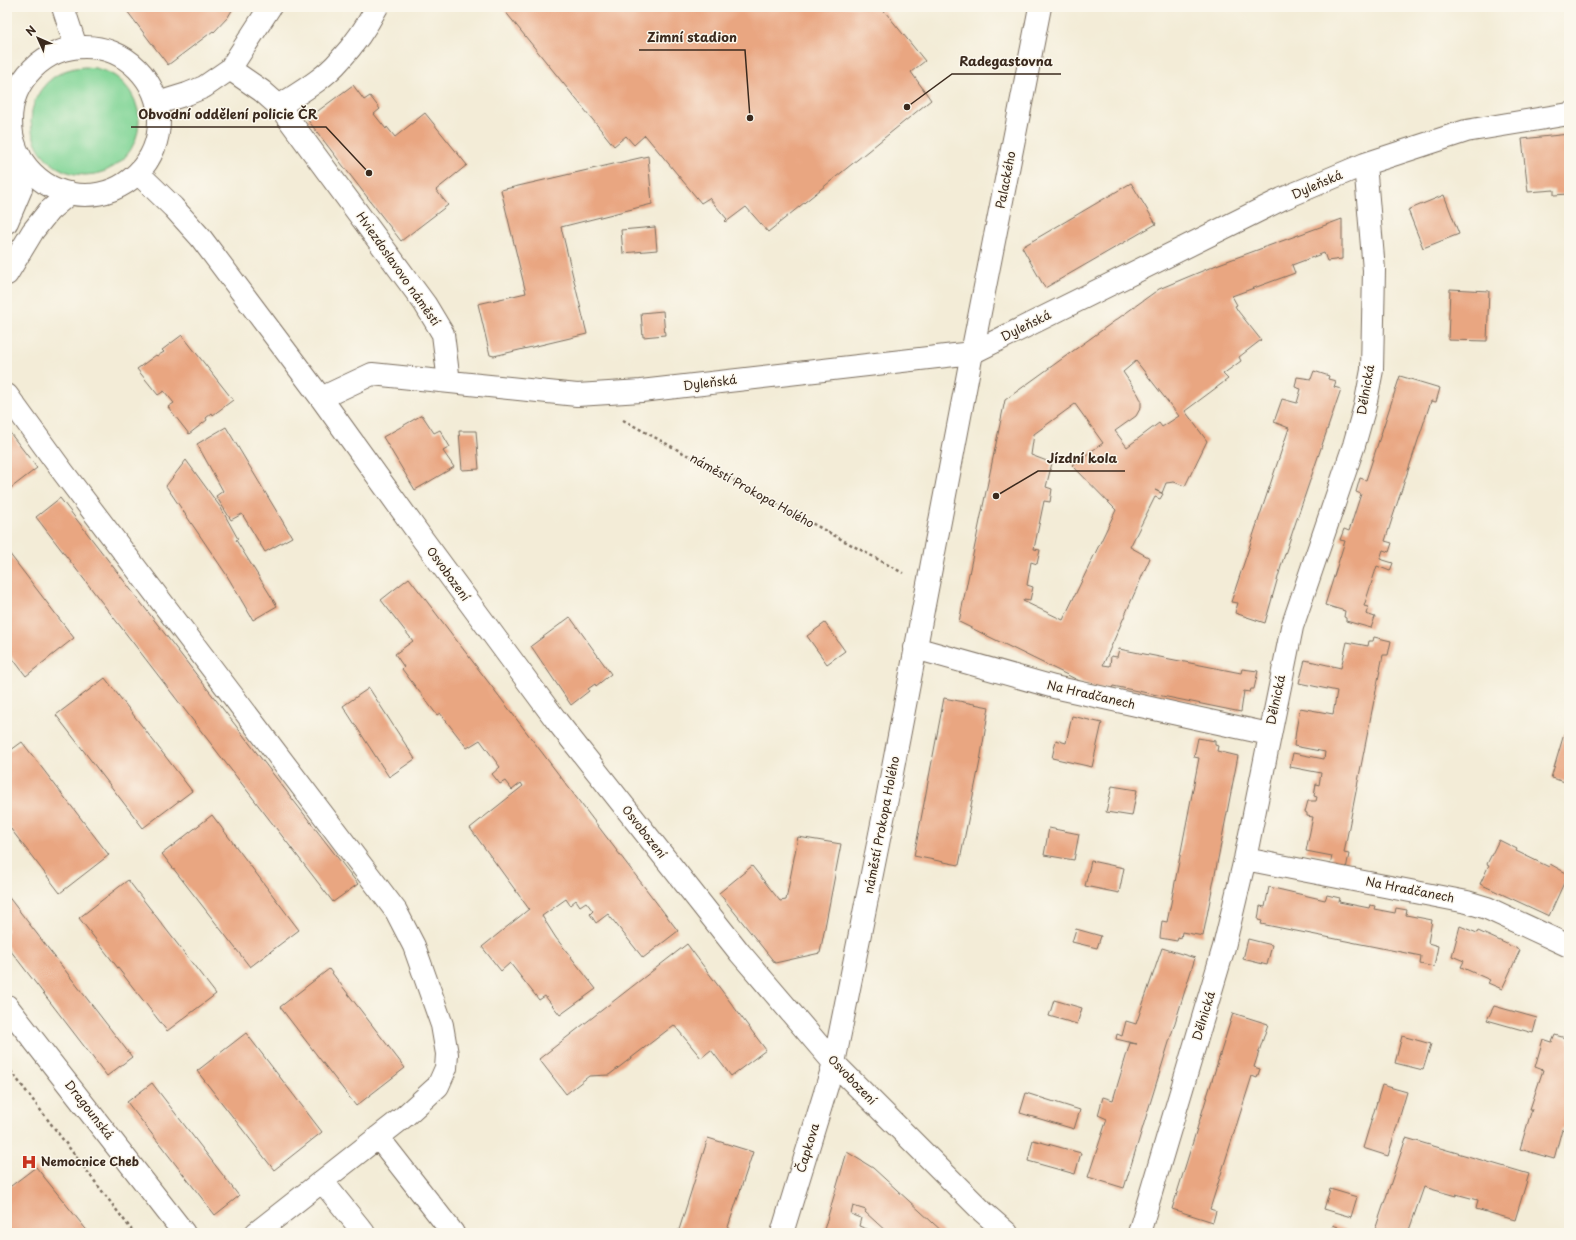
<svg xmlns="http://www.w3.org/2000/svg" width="1576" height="1240" font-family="'Playpen Sans',sans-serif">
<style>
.green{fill:#83d698;stroke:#5f805b}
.building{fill:#e9a681;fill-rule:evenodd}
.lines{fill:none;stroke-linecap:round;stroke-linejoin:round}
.minor-casing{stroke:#7b6e5f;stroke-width:24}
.path{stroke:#7b6e5f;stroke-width:2.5;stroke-dasharray:3 3;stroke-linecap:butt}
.minor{stroke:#fff;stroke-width:22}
.labels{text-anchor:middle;stroke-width:3;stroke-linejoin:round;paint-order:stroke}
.street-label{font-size:12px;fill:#3b2a1e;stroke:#fbf7ec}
.poi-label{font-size:12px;font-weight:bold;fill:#3b2a1e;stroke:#fbf7ec;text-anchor:start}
.leader{fill:none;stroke:#3b2a1e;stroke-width:1.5}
.callout-dot{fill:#3b2a1e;stroke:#fbf7ec;stroke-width:1.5}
.callout-label{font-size:13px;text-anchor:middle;font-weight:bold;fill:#3b2a1e;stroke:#fbf7ec;stroke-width:3;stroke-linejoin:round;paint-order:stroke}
</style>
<rect width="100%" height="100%" fill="#fbf7ec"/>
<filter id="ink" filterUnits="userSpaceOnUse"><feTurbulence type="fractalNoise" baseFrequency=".025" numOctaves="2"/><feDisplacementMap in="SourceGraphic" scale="8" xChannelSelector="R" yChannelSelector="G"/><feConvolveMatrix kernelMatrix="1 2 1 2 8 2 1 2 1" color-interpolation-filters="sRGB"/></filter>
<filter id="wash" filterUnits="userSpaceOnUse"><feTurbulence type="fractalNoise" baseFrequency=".012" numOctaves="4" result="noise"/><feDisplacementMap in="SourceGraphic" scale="16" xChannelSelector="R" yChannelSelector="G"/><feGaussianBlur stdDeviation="0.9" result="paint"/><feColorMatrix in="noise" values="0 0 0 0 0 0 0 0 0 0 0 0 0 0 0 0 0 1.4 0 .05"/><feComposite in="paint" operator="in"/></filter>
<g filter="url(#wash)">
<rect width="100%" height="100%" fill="#f3ecd7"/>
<path class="green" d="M31 121a54 54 0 1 1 108 0a54 54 0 1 1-108 0Z"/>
<g id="blocks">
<path class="building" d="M124,7H234L228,17L214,32L213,31L168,65Z
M508,7H881L925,61L911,72L931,100L768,232L746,207L726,222L725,221L727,219L709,198L701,203L645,135L634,145L626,136L614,146L504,10Z
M353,85L364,100L370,96L380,109L374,114L386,129L387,127L395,137L425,113L467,165L436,190L448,205L401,241L307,119Z
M1569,134V194L1554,195V190L1528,192L1522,139Z
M648,156L652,204L561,227L587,334L494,356L490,355L478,304L526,293L501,190Z
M1131,183L1156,224L1045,288L1022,247Z
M1444,195L1459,234L1423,248L1408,210Z
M1342,219V259L1327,261L1324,253L1292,265L1295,273L1232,296L1237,305L1235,306L1238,311L1261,340L1239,357L1241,361L1223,374L1228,379L1185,411L1207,441L1185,486L1174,482L1166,483L1162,493L1155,490L1163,494L1160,499L1155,497L1130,547L1150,558L1103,665L1110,666L1111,656L1117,657L1119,649L1241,673L1242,669L1258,671L1254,689H1251L1250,692L1244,691L1241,712L1113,686L1112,688H1094L959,622L1005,400L1159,289L1219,264ZM1136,361L1179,416L1162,427L1159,423L1127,447L1115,431L1136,416L1141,407V400L1138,394L1123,372ZM1075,404L1103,443L1072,465L1116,510L1063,620L1023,601L1024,599L1030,600L1033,587L1027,585L1031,562L1037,564L1040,550L1034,549L1044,501L1050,502L1052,489L1046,487L1052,463L1031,455L1034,434Z
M655,227L657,250L623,253L621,230Z
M1450,289L1489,291L1487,341L1448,340Z
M663,311L665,335L643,337L641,313Z
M182,335L233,400L213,415L212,413L206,418L207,420L189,434L168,407L174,403L164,391L158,395L137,369L156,355L157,356L164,352L162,350Z
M1314,371L1329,376L1328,379L1336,381L1334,387L1341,389L1282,563L1265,623L1235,613L1238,603L1231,602L1289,428L1274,422L1282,399L1297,403L1301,389L1295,387L1297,377L1311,379Z
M1400,376L1440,388L1436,402L1431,401L1393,516L1385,541L1392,543L1389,552L1383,550L1380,559L1393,563L1390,571L1377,566L1364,606L1368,607L1366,614L1375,617L1371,628L1346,621V618L1344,617L1345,611L1325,605L1345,541L1340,540L1344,529L1349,531L1361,494L1356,492L1360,478L1366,480Z
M422,415L434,433L440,430L450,447L443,451L454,467L415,490L383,437Z
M226,427L292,537L265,552L242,514L231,520L216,496L223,491L197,444Z
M7,429L37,468L7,491Z
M459,431H476L479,469L462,470Z
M186,460L221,508L238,539L236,540L277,606L253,620L226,574L166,486Z
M60,498L358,884L333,902L36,517Z
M9,553L74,638L26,676L7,651V554Z
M409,578L678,931L643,958L608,914L596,923L590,914L593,911L586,902L580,906L576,900L570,905L566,899L542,916L556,938L596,989L560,1015L545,996L539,1000L510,963L501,971L482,947L529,909L470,828L523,786L521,783L512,790L505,781L500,784L492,774L500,767L480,740L467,748L440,713L437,715L402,669L404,667L395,654L413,641L381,600Z
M570,617L611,674L596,686L595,684L588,689L589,691L571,705L531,646Z
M825,623L845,651L827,664L807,636Z
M1374,637L1391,641L1388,655H1383L1348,832L1344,853L1349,854L1346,869L1330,865L1332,856L1306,851L1313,817L1307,816V813L1305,812L1308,801H1316L1317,797L1314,796L1316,784L1319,785L1321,773L1290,767L1293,753L1324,759L1325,752L1294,746L1296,730L1300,708L1333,714L1337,691L1299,683L1305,660L1341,668L1347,642L1368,646L1369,641H1373Z
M105,678L192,791L143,828L56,715Z
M369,688L415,759L389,777L343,706Z
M944,698L989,707L980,761L959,865L914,856Z
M1072,716L1102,723L1092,767L1052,758L1056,740L1066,743Z
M1564,734L1569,736V783L1551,778Z
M1198,738L1215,741V745L1218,746L1217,751L1238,756L1203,936L1182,932L1181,938L1178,937L1177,941L1160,938L1162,921L1167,922L1171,903L1199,758L1194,757Z
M22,742L109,855L60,893L7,824V753Z
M1112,786L1137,790L1132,816L1106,812Z
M212,815L299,930L250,967L162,854Z
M1049,828L1079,834L1074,860L1044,855Z
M798,837L841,844L820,953L775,963L719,893L752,866L780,901L786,900Z
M1499,840L1517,849L1516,851L1549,867L1550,864L1568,874L1549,916L1480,884L1489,865L1487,864Z
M1091,861L1124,868L1119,893L1085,886Z
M128,880L216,994L167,1031L79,918Z
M1269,887L1325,900L1327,895L1340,898L1339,902L1369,908L1370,905L1375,906L1374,909L1395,913L1396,908L1407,910L1406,915L1432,920L1428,943L1438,946L1434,967L1420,964L1421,956L1261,924L1262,921L1258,920L1260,906L1265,907Z
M7,895L132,1057L107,1076L7,946Z
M1460,926L1477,933L1478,931L1520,950L1502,989L1488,983L1490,980L1461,967L1464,961L1452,956Z
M1076,929L1101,936L1097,948L1072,942Z
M1248,939L1272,945L1267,965L1243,959Z
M687,944L766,1050L731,1076L711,1050L701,1058L674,1025L609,1075L589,1076L566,1094L539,1059Z
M1162,948L1195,958L1124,1188L1088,1177L1107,1119L1098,1115L1103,1097L1113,1100L1130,1043L1137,1044L1116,1039L1117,1034L1122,1036L1126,1021L1136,1024Z
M329,969L405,1068L356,1106L280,1007Z
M1054,1000L1082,1008L1077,1024L1049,1016Z
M1494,1006L1537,1018L1533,1033L1487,1020Z
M1233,1013L1268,1024L1254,1067L1260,1069L1257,1078L1252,1076L1210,1209L1216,1211L1213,1222L1172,1209Z
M246,1033L322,1132L274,1170L197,1071Z
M1555,1035L1569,1039V1125L1567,1131L1562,1129L1554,1159L1520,1149L1532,1109H1530L1543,1070L1535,1067L1543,1039L1552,1042Z
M1402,1036L1431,1044L1423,1070L1395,1063Z
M152,1083L239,1196L215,1215L127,1102Z
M1382,1085L1407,1092L1388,1156L1363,1148Z
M1026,1093L1080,1110L1074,1129L1020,1113Z
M708,1138L753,1152L726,1233H678Z
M1406,1138L1529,1174L1515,1220L1476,1209L1478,1200L1456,1194V1196L1424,1187L1408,1233H1374Z
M1033,1140L1081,1153L1075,1174L1028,1161Z
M847,1152L873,1168L944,1233H888L865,1212L866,1210L853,1206L851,1214L861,1218L859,1226L872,1231L871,1233H823Z
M36,1167L89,1233H7V1189Z
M1330,1189L1357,1197L1351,1217L1324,1209Z
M1333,1225L1346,1230L1345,1233H1331Z"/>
</g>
</g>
<g filter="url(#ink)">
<use href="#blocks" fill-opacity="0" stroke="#7b6e5f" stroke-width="1"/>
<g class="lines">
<g class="minor-casing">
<path id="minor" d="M63,7L76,47
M11 121a74 74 0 1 1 148 0a74 74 0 1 1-148 0Z
M230,69L262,91L279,106L425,304L443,334L449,382
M158,103L187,94L204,87L230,69L270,7
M279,106C299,93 324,79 340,60C355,44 367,26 377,7
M138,173L173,207L201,238L321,398L424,541L556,720L740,953L834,1063L983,1212L1007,1233
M7,222L21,189L20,156
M7,274L33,231L49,211L70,193
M7,395L63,472L396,911L414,946L442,1025L447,1054L446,1068L438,1086L405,1116L256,1233
M321,398L372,374L577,395L641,391L972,353L1282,199L1365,164L1466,131L1569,114
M915,648L1054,687L1269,734
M1245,859L1467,902L1487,908L1569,946
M7,1006L184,1233
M378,1137L453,1233
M322,1181L364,1233
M782,1233L834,1063L888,794L972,353L1040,7
M1139,1233L1224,947L1245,859L1292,627L1354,445L1365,406L1372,370L1374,270L1365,164"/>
</g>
<path class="path" d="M623,420L903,573
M7,1066L134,1233"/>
<use href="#minor" class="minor"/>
</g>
</g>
<defs>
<g id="hospital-bare" transform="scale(1.2)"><path d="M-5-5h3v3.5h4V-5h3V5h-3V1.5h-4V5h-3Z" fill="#c8321e" stroke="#fbf7ec" stroke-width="2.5" paint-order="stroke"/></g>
</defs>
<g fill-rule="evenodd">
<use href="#hospital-bare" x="29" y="1162"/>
</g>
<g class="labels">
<g class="street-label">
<text transform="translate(1006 180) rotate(-79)" y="4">Palackého</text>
<text transform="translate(1317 185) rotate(-23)" y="4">Dyleňská</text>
<text transform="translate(398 269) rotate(55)" y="4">Hviezdoslavovo náměstí</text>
<text transform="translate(1026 326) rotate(-26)" y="4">Dyleňská</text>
<text transform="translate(710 383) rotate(-7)" y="4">Dyleňská</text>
<text transform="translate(1366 390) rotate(-80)" y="4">Dělnická</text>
<text transform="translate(752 491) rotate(29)" y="4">náměstí Prokopa Holého</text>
<text transform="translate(448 574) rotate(54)" y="4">Osvobození</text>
<text transform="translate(1091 695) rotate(13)" y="4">Na Hradčanech</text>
<text transform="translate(1276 700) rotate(-78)" y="4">Dělnická</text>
<text transform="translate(882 825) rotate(-79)" y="4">náměstí Prokopa Holého</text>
<text transform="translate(644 832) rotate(52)" y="4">Osvobození</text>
<text transform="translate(1410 890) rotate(11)" y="4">Na Hradčanech</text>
<text transform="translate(1204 1016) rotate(-73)" y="4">Dělnická</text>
<text transform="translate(852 1080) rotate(46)" y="4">Osvobození</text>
<text transform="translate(89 1110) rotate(52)" y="4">Dragounská</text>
<text transform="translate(808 1148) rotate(-73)" y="4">Čapkova</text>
</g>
<g class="poi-label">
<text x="41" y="1166">Nemocnice Cheb</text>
</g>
</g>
<path class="leader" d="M750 118L745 50H639M907 107L952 74H1061M369 173L326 127H131M996 496L1038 471H1125"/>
<g class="callout-dot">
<circle cx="750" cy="118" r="4"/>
<circle cx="907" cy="107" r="4"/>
<circle cx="369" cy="173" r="4"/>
<circle cx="996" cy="496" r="4"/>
</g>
<g class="callout-label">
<text x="692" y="42">Zimní stadion</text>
<text x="1006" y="66">Radegastovna</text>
<text x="228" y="119">Obvodní oddělení policie ČR</text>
<text x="1082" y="463">Jízdní kola</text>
</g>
<rect width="1576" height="1240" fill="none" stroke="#fbf7ec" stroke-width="24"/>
<g transform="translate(38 38) rotate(315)" stroke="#fbf7ec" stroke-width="3" paint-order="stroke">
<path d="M0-3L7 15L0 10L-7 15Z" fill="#3b2a1e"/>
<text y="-6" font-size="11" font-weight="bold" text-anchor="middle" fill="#3b2a1e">N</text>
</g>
</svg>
